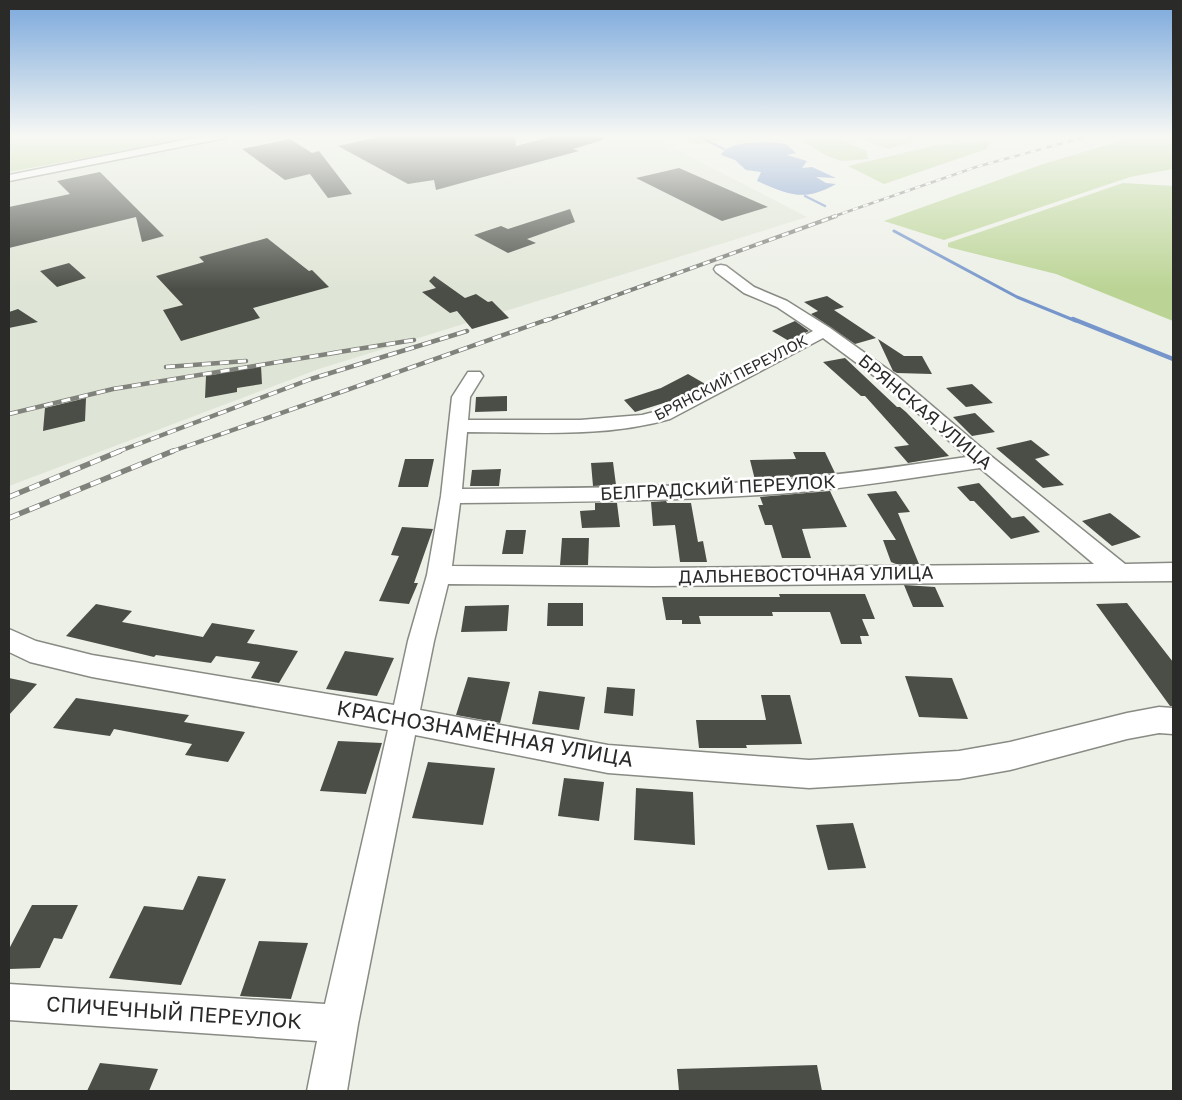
<svg xmlns="http://www.w3.org/2000/svg" width="1182" height="1100" font-family="'Golos Text',sans-serif">
<style>
.built{fill:#dfe5d6}
.green{fill:#bbd495}
.water{fill:#7696cb}
.lines{fill:none;stroke-linecap:round;stroke-linejoin:round}
.stream-far2{stroke:#7696cb;stroke-width:2.5}
.stream-far1{stroke:#7696cb;stroke-width:3}
.stream{stroke:#7696cb;stroke-width:4.5}
.building{fill:#4b4e47}
.minor-casing{stroke:#888b84;stroke-width:3}
.minor{fill:#fff;fill-rule:evenodd}
.rail-far3-casing{stroke:#80827c;stroke-width:2.5}
.rail-far2-casing{stroke:#80827c;stroke-width:4}
.rail-far1-casing{stroke:#80827c;stroke-width:4.5}
.rail-casing{stroke:#80827c;stroke-width:5.5}
.rail-far3{stroke:#fff;stroke-width:2;stroke-dasharray:5.5;stroke-linecap:butt}
.rail-far2{stroke:#fff;stroke-width:2.5;stroke-dasharray:7;stroke-linecap:butt}
.rail-far1{stroke:#fff;stroke-width:3;stroke-dasharray:9;stroke-linecap:butt}
.rail{stroke:#fff;stroke-width:4;stroke-dasharray:11;stroke-linecap:butt}
.labels{text-anchor:middle;stroke-width:5;stroke-linejoin:round;paint-order:stroke}
.far-street-label{font-size:15px;fill:#2a2b28;stroke:#fff}
.street-label{font-size:18px;fill:#2a2b28;stroke:#fff}
.near-street-label{font-size:21px;fill:#2a2b28;stroke:#fff}
</style>
<rect width="100%" height="100%" fill="#edf0e7"/>
<path class="built" d="M234,135H639L664,143L807,217L319,369L9,486V178Z"/>
<path class="green" d="M9,135H208L9,172Z
M673,135H736L726,140L696,144Z
M852,135H934L888,149Z
M1140,135H1167L1173,137V169L1130,177L944,240L884,221L1043,164Z
M838,138L867,151L868,159L842,161L827,156L803,141Z
M990,141L987,149L884,184L848,166L937,145Z
M1123,183L1173,186V321L1056,274L948,247V243Z"/>
<path class="water" d="M767,142L786,144L796,153L787,155L807,161L802,168L812,167L836,178L816,177L826,183L836,184C804,202 790,195 757,181L761,172L746,170L735,160L721,155C728,141 754,143 767,142Z"/>
<g class="lines">
<path class="stream-far2" d="M696,135L724,149
M805,196L825,206"/>
<path class="stream-far1" d="M894,231L1017,297L1076,321"/>
<path class="stream" d="M1073,319L1173,359"/>
</g>
<path class="building" d="M388,135H515L516,146L557,135H602L603,140L573,149L579,151L436,190L434,180L408,184L338,146Z
M290,139L312,153L319,151L352,194L328,198L310,174L285,180L242,149Z
M679,168L768,207L722,221L636,178Z
M100,172L164,236L142,242L136,217L9,248V207L70,194L57,181Z
M570,209L575,222L527,239L536,243L508,253L474,235L501,226L508,229Z
M267,238L309,271L312,270L329,287L253,308L260,318L181,341L163,310L183,305L156,276L204,262L199,257Z
M69,263L86,278L57,287L40,271Z
M434,276L465,298L476,294L488,302L492,301L509,318L472,329L457,311L450,313L422,292L436,288L429,281Z
M827,296L844,307L834,310L876,338L855,344L811,314L818,311L804,302Z
M18,309L38,322L9,328V312Z
M795,321L809,331L789,341L772,331Z
M878,339L904,356H922L932,374L897,373L893,371Z
M845,358L897,407H900L906,412L949,456L908,463L894,447L909,445L865,396H861L823,362Z
M261,366L262,384L237,388V392L205,398L206,376Z
M688,374L707,385L680,398L635,412L624,400L661,388Z
M972,384L993,403L966,407L946,388Z
M507,396V411L475,412L476,397Z
M86,398L85,421L43,431L45,408Z
M975,413L995,432L972,436L953,417Z
M1031,440L1050,455L1035,459L1064,485L1043,488L996,448Z
M793,452H825L835,473L755,480L750,460L796,459Z
M405,459H434L428,487H398Z
M613,462L616,485L593,486L591,463Z
M501,469L499,486H470L472,470Z
M979,483L1012,518L1024,516L1040,532L1011,539L974,501H970L957,487Z
M830,491L847,527L802,529L811,558H782L772,525H765L758,505H763L760,497Z
M896,491L910,512L898,513L919,564H896L891,562L883,540H896L867,494Z
M666,501L667,503H691L698,542L703,541L707,562H680L675,525L653,526L651,502Z
M595,503H617L620,527L582,528L580,511L595,510Z
M1110,513L1141,537L1112,546L1082,521Z
M402,527L433,529L414,583H418L409,604L379,601L399,556L391,555Z
M506,530H526L523,554H502Z
M562,538H589L588,565H560Z
M904,585L935,587L944,607H913Z
M779,594H865L875,619H862L869,636H860L862,644H841L830,612H772L773,616H699L701,624H682V620H666L662,597H780Z
M548,603H583V626H547Z
M1127,603L1173,662V706H1170L1096,604Z
M96,604L132,611L122,622L203,637L212,623L255,630L247,643L298,651L279,683L251,678L260,662L216,656L211,663L156,655L154,657L66,636Z
M509,605L507,631L461,632L465,606Z
M345,651L394,658L377,696L326,689Z
M905,676L952,678L968,719L919,717Z
M468,677L510,682L500,723L456,715Z
M9,678L37,684L9,715Z
M607,687L635,689L633,716L604,713Z
M539,691L585,697L579,730L532,724Z
M761,695H790L802,744L746,745L747,748H699L696,720H766Z
M76,698L189,715L184,722L245,732L228,762L185,755L192,744L114,729L110,736L53,728Z
M338,741L382,743L366,794L320,791Z
M428,762L495,768L483,825L412,818Z
M564,778L604,782L599,821L558,816Z
M636,788L693,792L695,845L634,840Z
M853,823L866,868L828,870L816,825Z
M198,876L226,879L181,985L109,978L144,906L183,910Z
M32,905H78L62,939L54,938L40,968L9,969V949Z
M259,941L308,943L291,999L240,996Z
M100,1063L158,1069L149,1091H87Z
M817,1065L822,1091H679L677,1069Z"/>
<g class="lines">
<g class="minor-casing">
<path id="minor" d="M209,135H230L225,138L9,181V175Z
M721,265L726,266L754,287L787,301L830,328L897,376L991,456L1125,564L1173,563V581L653,586L448,584L434,641L420,710L608,745L809,760L959,751L1010,742L1127,713L1159,707L1173,708V734L1159,733L1127,739L1010,770L959,779L809,788L608,773L415,735L358,1024L347,1091H307L317,1041L9,1020V984L325,1004L388,730L92,677L30,662L9,652V629L36,641L92,655L394,705L408,641L427,575L441,496L452,397L468,372H480L483,376L470,397L468,420H580L642,415L658,411L720,380L813,331L777,307L744,293L716,272L714,269L716,266ZM823,338L885,384L967,457C909,465 850,474 791,479C682,488 572,488 462,489L467,432C534,432 605,438 670,419ZM980,468L1094,564L653,568L452,566L460,503C570,502 680,501 789,493C853,488 916,477 980,468Z"/>
</g>
<use href="#minor" class="minor"/>
<g class="rail-far3-casing">
<path id="rail-far3" d="M832,217L976,167L1092,135"/>
</g>
<g class="rail-far2-casing">
<path id="rail-far2" d="M545,321L836,216"/>
</g>
<g class="rail-far1-casing">
<path id="rail-far1" d="M333,353L414,340
M166,367L246,361
M9,414L113,389L340,352
M117,452L311,379L467,331
M170,452L549,319"/>
</g>
<g class="rail-casing">
<path id="rail" d="M9,497L120,451
M9,518L173,451"/>
</g>
<use href="#rail-far3" class="rail-far3"/>
<use href="#rail-far2" class="rail-far2"/>
<use href="#rail-far1" class="rail-far1"/>
<use href="#rail" class="rail"/>
</g>
<linearGradient id="sky" x2="0" y2="1"><stop stop-color="#7aa8dc"/><stop offset="0.47" stop-color="#f7f8f4"/><stop offset="1" stop-color="#f7f8f4" stop-opacity="0"/></linearGradient>
<rect width="1182" height="289" fill="url(#sky)"/>
<g class="labels">
<g class="far-street-label">
<text transform="translate(731 378) rotate(-27)" y="5">БРЯНСКИЙ ПЕРЕУЛОК</text>
</g>
<g class="street-label">
<text transform="translate(925 412) rotate(40)" y="6">БРЯНСКАЯ УЛИЦА</text>
<text transform="translate(718 488) rotate(-3)" y="6">БЕЛГРАДСКИЙ ПЕРЕУЛОК</text>
<text transform="translate(806 575) rotate(-1)" y="6">ДАЛЬНЕВОСТОЧНАЯ УЛИЦА</text>
</g>
<g class="near-street-label">
<text transform="translate(485 734) rotate(10)" y="7">КРАСНОЗНАМЁННАЯ УЛИЦА</text>
<text transform="translate(174 1013) rotate(4)" y="7">СПИЧЕЧНЫЙ ПЕРЕУЛОК</text>
</g>
</g>
<rect width="1182" height="1100" fill="none" stroke="#2a2b28" stroke-width="20"/>
</svg>
